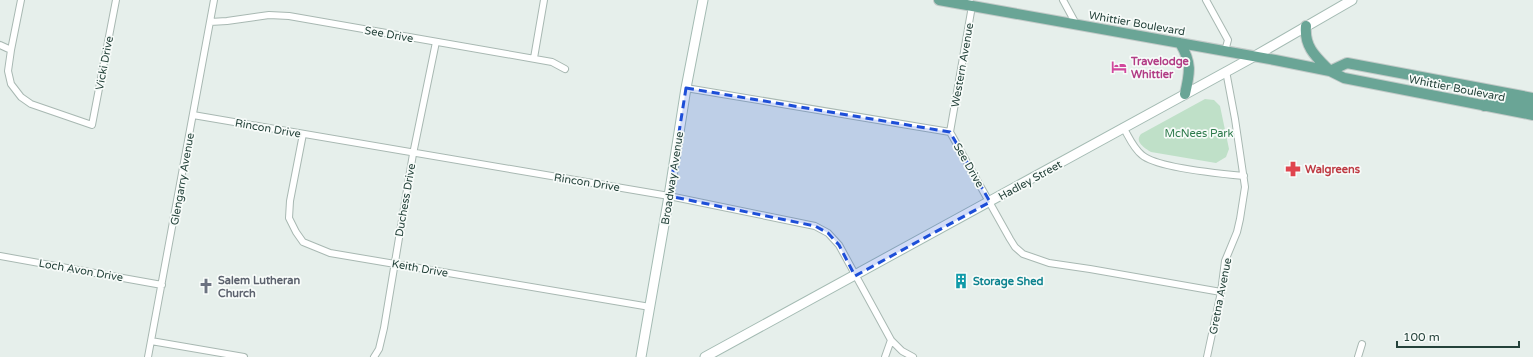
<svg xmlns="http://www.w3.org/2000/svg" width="1533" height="357" font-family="'Varela Round',sans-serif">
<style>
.green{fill:#bfe0c8}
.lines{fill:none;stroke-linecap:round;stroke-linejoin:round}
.street-casing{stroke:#a8b8b2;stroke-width:8}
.secondary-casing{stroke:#a4bbb3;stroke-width:11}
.primary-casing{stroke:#c2cac8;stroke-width:12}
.street{stroke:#fff;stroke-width:6}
.secondary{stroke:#fff;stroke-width:9}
.primary{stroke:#6aa596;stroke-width:10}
.marked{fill:#1d4ed8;fill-opacity:0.2;stroke:#1d4ed8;stroke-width:3;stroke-dasharray:8 5;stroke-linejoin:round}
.labels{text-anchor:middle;stroke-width:3.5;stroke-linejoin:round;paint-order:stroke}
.street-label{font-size:11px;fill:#24423a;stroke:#f7fbf9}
.hotel-label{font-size:11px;font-weight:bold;fill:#b23c85;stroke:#f7fbf9;text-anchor:start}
.park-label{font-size:11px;fill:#2d7a4b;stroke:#f7fbf9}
.health-label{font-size:11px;font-weight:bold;fill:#be3a42;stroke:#f7fbf9;text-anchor:start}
.worship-label{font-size:11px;font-weight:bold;fill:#5b616d;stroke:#f7fbf9;text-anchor:start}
.culture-label{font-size:11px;font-weight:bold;fill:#0d838f;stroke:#f7fbf9;text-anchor:start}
</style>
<rect width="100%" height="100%" fill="#e6efeb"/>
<path class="green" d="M1205,99L1214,100L1220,106L1229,149L1226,157L1216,163L1151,152C1145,148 1134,142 1141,134Z"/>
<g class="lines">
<g class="street-casing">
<path id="street" d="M1063,0L1076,24
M1206,0L1228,40L1225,51
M210,22L227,21L269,15L289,16L552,62L565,69
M0,45L11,50L8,71L11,84L21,97L31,104L92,125L116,0
M11,50L21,0
M534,58L544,0
M686,88L950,132L1010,239L1015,247L1023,254L1049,263L1090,269L1221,292
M193,115L669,196L815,226L828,233L839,245L891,340L902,351L913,357
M1123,127C1129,137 1133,148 1142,155C1157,168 1222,174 1244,176
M950,132L972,6L969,0
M303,134L290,201L289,218L296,232L303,242L330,253L650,307
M0,256L162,285
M151,341L244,357
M148,357L214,0
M374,357L379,349L384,328L413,154L436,42
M885,357L891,340
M1207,357L1221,292L1225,261L1237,232L1240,219L1245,187L1235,119L1226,71
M1358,357L1362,344"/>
</g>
<g class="secondary-casing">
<path id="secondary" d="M641,357L669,196L686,88L703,0
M705,357L1255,56L1352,0"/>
</g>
<g class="primary-casing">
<path id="primary" d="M939,0L1275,60L1330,71L1344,78L1533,115
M1306,26C1304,47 1316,57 1330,71
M1180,43C1192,63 1190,72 1185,94
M1330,71L1347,63L1533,98
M1484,106L1493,101H1503L1533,107"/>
</g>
<use href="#street" class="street"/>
<use href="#secondary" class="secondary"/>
<use href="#primary" class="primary"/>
</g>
<path class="marked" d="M686,88L950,132L990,202L855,276L839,245L828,233L815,226L669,196Z"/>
<defs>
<g id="hotel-bare" transform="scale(1.2)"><path d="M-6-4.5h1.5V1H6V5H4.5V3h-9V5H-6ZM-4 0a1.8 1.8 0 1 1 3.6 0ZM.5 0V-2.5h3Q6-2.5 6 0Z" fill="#d1479c" stroke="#f7fbf9" stroke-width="2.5" paint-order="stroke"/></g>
<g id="pharmacy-bare" transform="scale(1.2)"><path d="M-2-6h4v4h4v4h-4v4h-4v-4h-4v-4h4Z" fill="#e0444e" stroke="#f7fbf9" stroke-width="2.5" paint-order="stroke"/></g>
<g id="building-bare" transform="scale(1.2)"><path d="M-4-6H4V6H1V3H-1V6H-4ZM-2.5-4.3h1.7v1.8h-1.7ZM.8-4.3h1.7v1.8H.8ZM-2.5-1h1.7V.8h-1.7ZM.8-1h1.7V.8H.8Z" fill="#0f9aa8" stroke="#f7fbf9" stroke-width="2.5" paint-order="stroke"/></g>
<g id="church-bare" transform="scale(1.2)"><path d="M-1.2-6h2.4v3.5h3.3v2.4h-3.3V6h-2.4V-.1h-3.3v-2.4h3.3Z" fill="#6b7280" stroke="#f7fbf9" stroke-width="2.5" paint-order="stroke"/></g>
</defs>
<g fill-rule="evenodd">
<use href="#hotel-bare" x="1119" y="67"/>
<use href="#pharmacy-bare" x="1293" y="169"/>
<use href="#building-bare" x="961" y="281"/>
<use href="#church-bare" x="206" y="286"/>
</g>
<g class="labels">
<g class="street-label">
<text transform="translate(1137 23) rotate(10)" y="4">Whittier Boulevard</text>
<text transform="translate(389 34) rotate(10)" y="4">See Drive</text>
<text transform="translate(104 63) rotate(-79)" y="4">Vicki Drive</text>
<text transform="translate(962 65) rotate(-80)" y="4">Western Avenue</text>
<text transform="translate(1457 88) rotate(11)" y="4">Whittier Boulevard</text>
<text transform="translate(268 128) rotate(10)" y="4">Rincon Drive</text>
<text transform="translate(969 165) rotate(60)" y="4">See Drive</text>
<text transform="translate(672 178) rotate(-81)" y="4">Broadway Avenue</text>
<text transform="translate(182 179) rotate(-80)" y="4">Glengarry Avenue</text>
<text transform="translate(1030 180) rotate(-29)" y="4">Hadley Street</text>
<text transform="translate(587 182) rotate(9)" y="4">Rincon Drive</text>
<text transform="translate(405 200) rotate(-80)" y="4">Duchess Drive</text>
<text transform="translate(420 268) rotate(10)" y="4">Keith Drive</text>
<text transform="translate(81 270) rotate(10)" y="4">Loch Avon Drive</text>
<text transform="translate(1220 296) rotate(-79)" y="4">Gretna Avenue</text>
</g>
<g class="hotel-label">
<text x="1131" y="65">Travelodge<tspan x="1131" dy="13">Whittier</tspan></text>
</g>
<g class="park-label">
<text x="1199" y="137">McNees Park</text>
</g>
<g class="health-label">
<text x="1305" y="173">Walgreens</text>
</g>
<g class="worship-label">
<text x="218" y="284">Salem Lutheran<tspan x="218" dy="13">Church</tspan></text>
</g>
<g class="culture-label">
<text x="973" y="285">Storage Shed</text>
</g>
</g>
<path d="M1397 341v6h122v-6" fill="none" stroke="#24423a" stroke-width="2"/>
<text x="1403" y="341" font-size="12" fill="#24423a" stroke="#f7fbf9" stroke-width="3" paint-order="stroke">100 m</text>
</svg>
